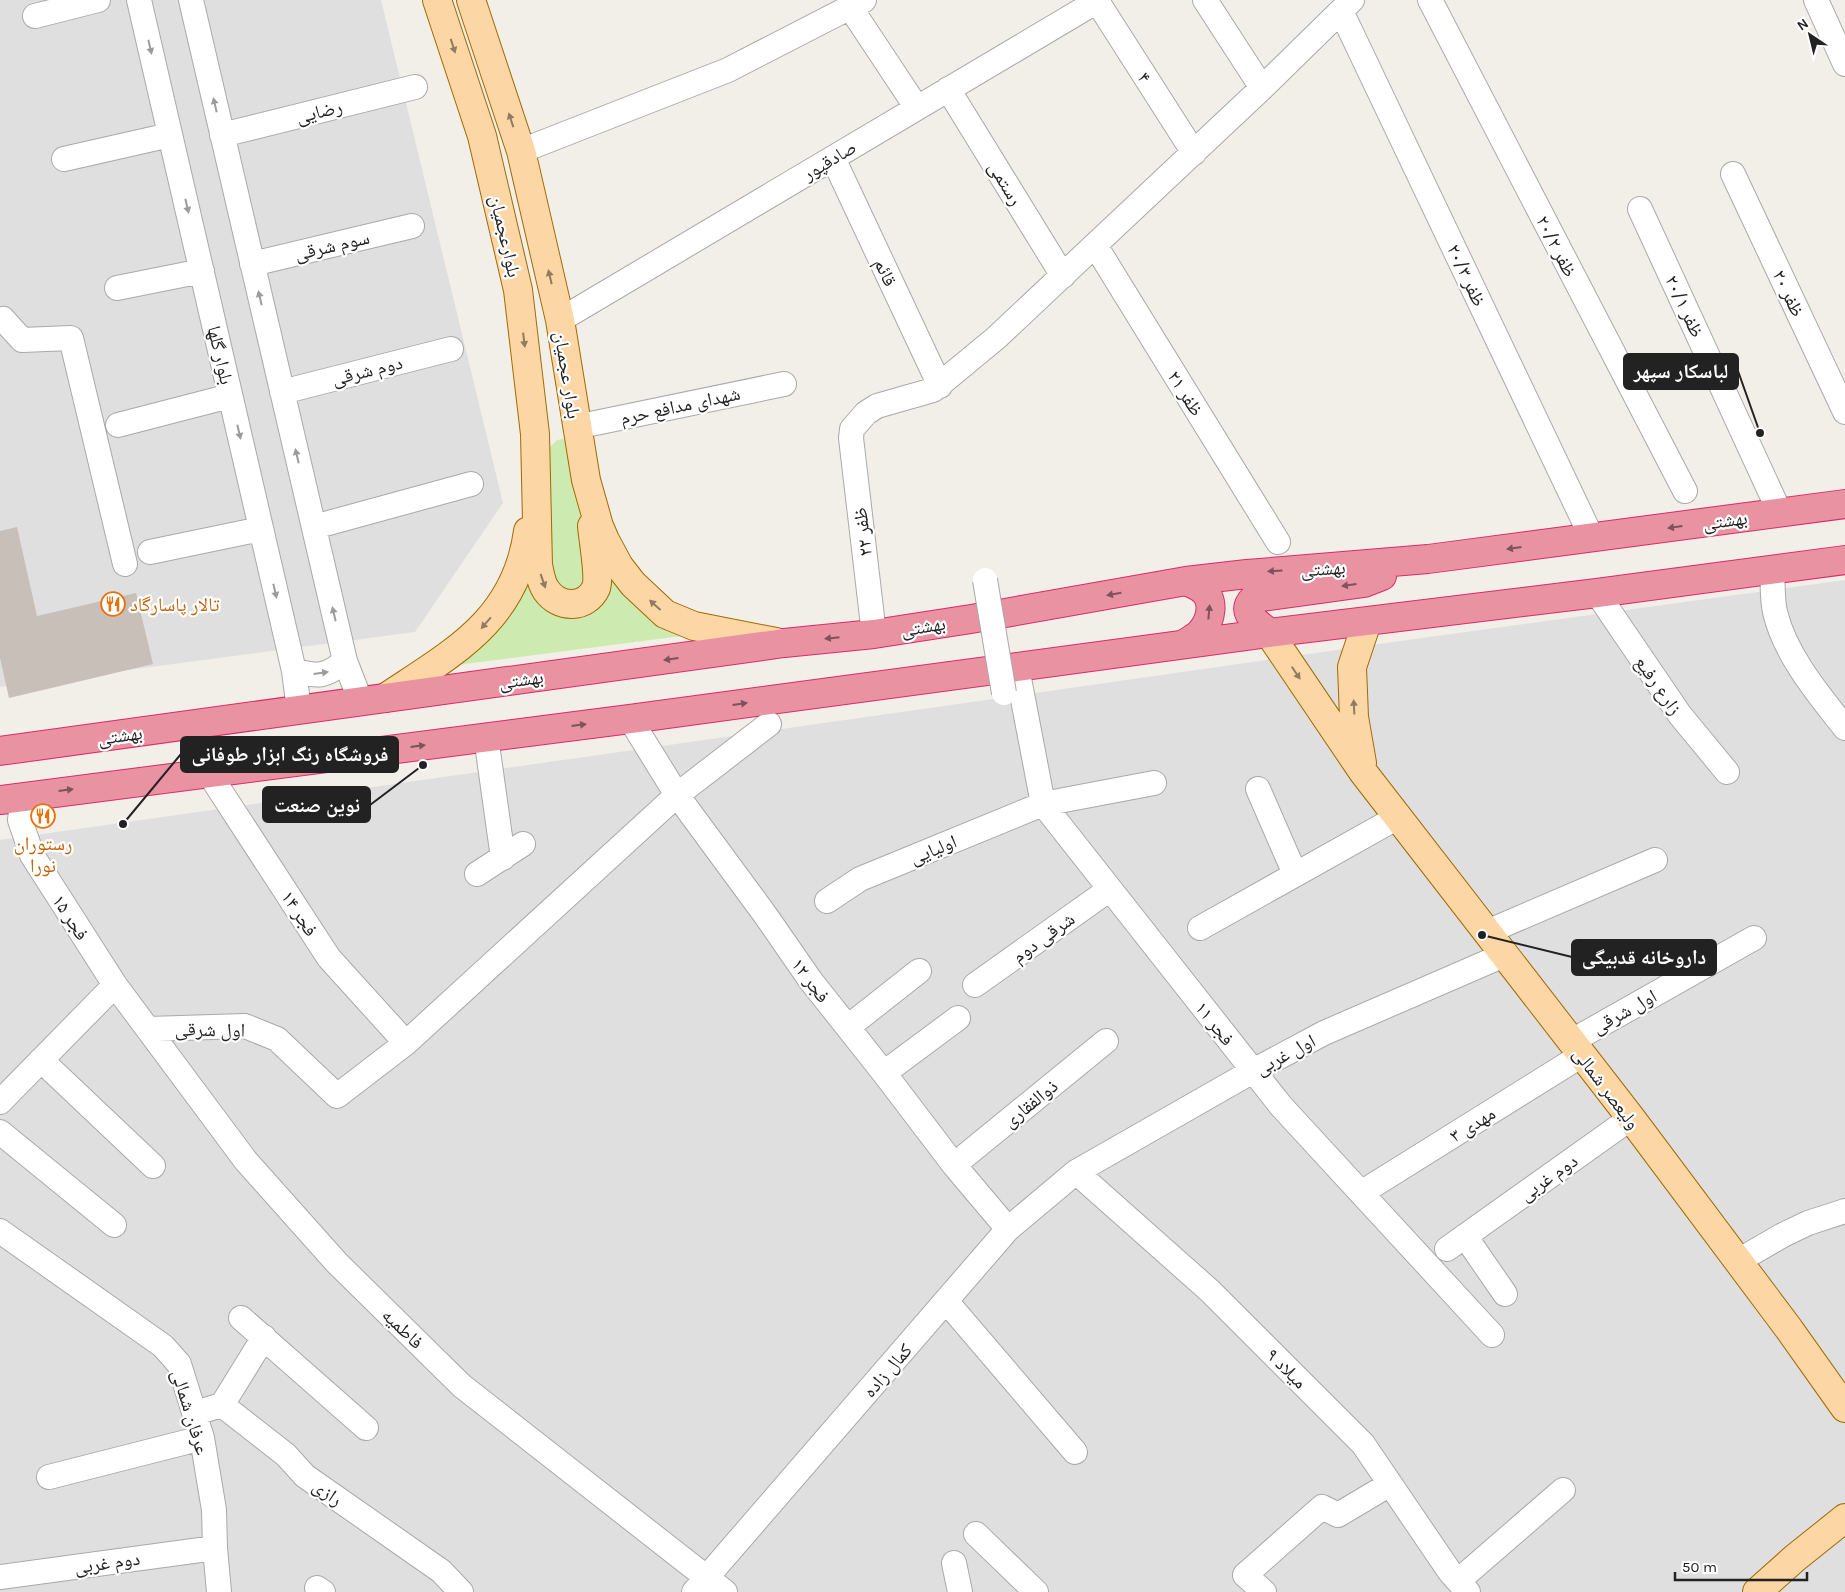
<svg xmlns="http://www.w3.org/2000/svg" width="1845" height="1592" font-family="Karla,'Noto Naskh Arabic',sans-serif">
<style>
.residential{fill:#e0dfdf}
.grass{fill:#cdebb0}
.building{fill:#c7bfb8}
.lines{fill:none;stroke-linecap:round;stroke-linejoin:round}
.minor-casing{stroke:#a9a9a9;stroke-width:26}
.major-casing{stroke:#a06b00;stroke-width:30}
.highway-casing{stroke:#dc2a67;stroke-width:30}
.minor{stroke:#fff;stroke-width:24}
.major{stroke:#fcd6a4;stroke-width:28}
.highway{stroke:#e892a2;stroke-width:28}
.minor-bridge-casing{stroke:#a9a9a9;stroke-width:26;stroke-linecap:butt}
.minor-bridge{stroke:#fff;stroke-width:24}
.oneway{fill:#8f7c63}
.oneway2{fill:#9c9c9c}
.oneway3{fill:#7b545c}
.labels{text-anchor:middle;stroke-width:4.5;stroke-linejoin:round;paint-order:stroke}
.street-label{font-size:19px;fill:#222;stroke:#fff}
.food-label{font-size:19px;fill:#c56008;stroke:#fff;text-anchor:start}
.leader{fill:none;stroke:#222;stroke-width:2}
.callout-dot{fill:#222;stroke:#fff;stroke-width:2}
.callout{fill:#222;stroke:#222;stroke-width:2}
.callout-label{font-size:20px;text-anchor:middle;font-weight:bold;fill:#fff}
</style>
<rect width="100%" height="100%" fill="#f2efe9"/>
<path class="residential" d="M0,0H381L503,503L415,632L0,687Z
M1845,580V1592H0V840L1429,637Z"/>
<path class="grass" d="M563,439L570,446L588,569L583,587L565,596L549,574L550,447L557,440Z
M607,572C630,605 648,615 681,636L457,665L528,573C534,597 534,602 556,615Z"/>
<path class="building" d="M17,527L37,616L136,593L153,664L9,698L0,658V531Z"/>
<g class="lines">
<g class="minor-casing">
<path id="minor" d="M139,0L294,671L299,710
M191,0L345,661L361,702
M1205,0L1262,88
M1430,0L1685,491
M1816,0L1845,64
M1097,1L1194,153
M850,7L917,108
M1341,11L1592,538
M35,16L98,0
M948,89L1063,276
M222,135L415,87
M521,151L728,70L864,0
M833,158L940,386
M64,159L170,135
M1733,174L1845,412
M1640,209L1780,513
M1095,245L1278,542
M252,264L412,226
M117,288L202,271
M0,320L3,319L22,340L71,338L125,564
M560,320L1099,0
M282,392L451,349
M118,425L230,396
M576,427L784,384
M314,527L471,484
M150,552L261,529
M1772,570C1773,583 1772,599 1775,612C1785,655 1819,695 1845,728
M1597,593L1680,715L1727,772
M874,634L851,438L852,429L866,413L877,406L933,390L996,338L1262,88L1352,0
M1017,668L1043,804L1281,1106L1492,1335
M294,671C319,676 324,678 345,661
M630,719L677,795L766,916L811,981L884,1073L954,1165L1008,1229
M486,737L503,858
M208,772L329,958L406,1043
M1258,789L1295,874
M23,796L20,820L32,855L115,985L246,1161L337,1263L462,1386L725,1592
M477,874L523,844
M827,901L860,879L1043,804L1154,783
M1200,928L1398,817
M1487,932L1655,860
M975,985L1110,889
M848,1027L919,971
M148,1029L245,1026L277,1039L337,1096L406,1043L677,795L769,724
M1572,1041L1754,938
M41,1060L153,1166
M884,1073L958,1018
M0,1102L115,985
M0,1132L114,1225
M954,1165L1106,1041
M1076,1172L1210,1291L1363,1444L1450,1572L1468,1592
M1361,1193L1582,1055
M0,1231L163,1346L179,1364L202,1438L214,1510L215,1548L219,1592
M1465,1236L1505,1294
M1447,1249L1631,1118
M1738,1261L1783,1235L1808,1223L1845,1211
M946,1301L1075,1452
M241,1318L366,1428
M222,1405L264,1337
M195,1413L222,1405L286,1455L305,1476L441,1571L461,1592
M49,1477L202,1438
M976,1534L1036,1592
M954,1563L960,1592
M0,1577L215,1548
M1458,1581L1563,1490
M317,1588L323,1592
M694,1592L1008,1229L1076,1172L1253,1071L1324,1033L1504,955
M1264,1592L1245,1575L1322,1507L1338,1515L1390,1484"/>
</g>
<g class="major-casing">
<path id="major" d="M437,0L482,136L518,290L535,434L538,565C540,574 541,583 546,590C559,609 586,609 596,588C600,577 593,539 592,526
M471,0L521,151L560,320L586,480L599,526L605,540L619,566L633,584L665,614L694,626L776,642
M1269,633L1363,772L1631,1118L1789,1329L1845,1408
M385,698C452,653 516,621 528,531
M1362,763L1354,717L1352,667L1367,622
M1757,1592L1795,1558L1845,1518"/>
</g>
<g class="highway-casing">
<path id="highway" d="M1269,633C1257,622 1239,613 1254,598L1364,583L1382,576
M1184,644C1189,641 1196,637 1200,633C1212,620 1216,598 1200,588C1196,585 1190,583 1186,581
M0,751L784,643L874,634L971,619L1186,581L1247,574L1428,559L1845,504
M0,800L630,719L1269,633L1597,593L1845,560"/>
</g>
<use href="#minor" class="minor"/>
<use href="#major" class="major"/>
<use href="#highway" class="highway"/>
<g class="minor-bridge-casing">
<path id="minor-bridge" d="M985,580L1004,693"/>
</g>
<use href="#minor-bridge" class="minor-bridge"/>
</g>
<defs><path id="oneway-solid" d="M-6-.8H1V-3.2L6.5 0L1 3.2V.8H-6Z" transform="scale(1.25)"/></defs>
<g class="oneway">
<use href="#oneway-solid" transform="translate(453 46) rotate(72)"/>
<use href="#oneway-solid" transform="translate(511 120) rotate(-108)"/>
<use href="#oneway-solid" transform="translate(550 277) rotate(-103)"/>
<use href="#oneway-solid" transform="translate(524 340) rotate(83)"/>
<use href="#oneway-solid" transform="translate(543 581) rotate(71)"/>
<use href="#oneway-solid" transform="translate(655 605) rotate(-138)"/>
<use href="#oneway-solid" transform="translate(486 623) rotate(131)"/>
<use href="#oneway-solid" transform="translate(1296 673) rotate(56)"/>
<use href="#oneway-solid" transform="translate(1354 707) rotate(-93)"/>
</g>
<g class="oneway2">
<use href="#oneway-solid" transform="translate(150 47) rotate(77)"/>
<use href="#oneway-solid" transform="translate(215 105) rotate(-103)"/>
<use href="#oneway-solid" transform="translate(187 206) rotate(77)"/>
<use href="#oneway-solid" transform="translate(260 298) rotate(-103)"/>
<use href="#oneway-solid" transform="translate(239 432) rotate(77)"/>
<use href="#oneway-solid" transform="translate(297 456) rotate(-103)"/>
<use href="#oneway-solid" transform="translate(275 591) rotate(77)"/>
<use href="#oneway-solid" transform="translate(334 614) rotate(-103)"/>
<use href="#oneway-solid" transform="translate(321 673) rotate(-8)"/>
</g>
<g class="oneway3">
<use href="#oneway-solid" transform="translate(1675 527) rotate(172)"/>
<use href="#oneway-solid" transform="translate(1514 548) rotate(172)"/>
<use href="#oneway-solid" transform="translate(1275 571) rotate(176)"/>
<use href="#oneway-solid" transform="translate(1349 585) rotate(172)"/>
<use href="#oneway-solid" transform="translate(1114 594) rotate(170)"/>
<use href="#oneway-solid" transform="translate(1209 612) rotate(-85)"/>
<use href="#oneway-solid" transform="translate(832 638) rotate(174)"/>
<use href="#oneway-solid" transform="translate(671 659) rotate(172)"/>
<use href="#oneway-solid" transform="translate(740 704) rotate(-8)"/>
<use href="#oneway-solid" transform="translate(579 725) rotate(-7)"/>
<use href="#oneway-solid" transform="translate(418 746) rotate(-7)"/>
<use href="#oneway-solid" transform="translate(66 790) rotate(-7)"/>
</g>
<defs>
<g id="restaurant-ring" transform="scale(1.25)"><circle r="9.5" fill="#fff" stroke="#e8710a" stroke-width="1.5"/><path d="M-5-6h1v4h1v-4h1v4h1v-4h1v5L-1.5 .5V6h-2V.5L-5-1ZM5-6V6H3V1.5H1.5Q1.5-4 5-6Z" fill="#e8710a"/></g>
</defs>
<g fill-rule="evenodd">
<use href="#restaurant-ring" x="113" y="604"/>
<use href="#restaurant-ring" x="43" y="816"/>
</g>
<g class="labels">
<g class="street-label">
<text transform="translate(1145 77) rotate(57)" y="7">۴</text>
<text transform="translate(319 111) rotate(-14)" y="7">رضایی</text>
<text transform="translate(829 160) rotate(-31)" y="7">صادقپور</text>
<text transform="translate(1006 183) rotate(59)" y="7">رستمی</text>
<text transform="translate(506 236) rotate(77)" y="7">بلوارعجمیان</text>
<text transform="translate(332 245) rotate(-13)" y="7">سوم شرقی</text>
<text transform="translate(1557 246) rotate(63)" y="7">ظفر ۲۰/۲</text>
<text transform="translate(886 272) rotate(65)" y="7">قائم</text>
<text transform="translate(1467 275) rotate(65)" y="7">ظفر ۲۰/۳</text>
<text transform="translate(1789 293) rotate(65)" y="7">ظفر ۲۰</text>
<text transform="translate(1685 306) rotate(65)" y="7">ظفر ۲۰/۱</text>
<text transform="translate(221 355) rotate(77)" y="7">بلوار گلها</text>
<text transform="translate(367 370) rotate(-14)" y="7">دوم شرقی</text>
<text transform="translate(568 375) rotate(81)" y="7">بلوار عجمیان</text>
<text transform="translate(1186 393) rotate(58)" y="7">ظفر ۲۱</text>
<text transform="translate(680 405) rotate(-12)" y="7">شهدای مدافع حرم</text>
<text transform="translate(1725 520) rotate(-8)" y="7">بهشتی</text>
<text transform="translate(862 532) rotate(-97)" y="7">ظفر ۲۲</text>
<text transform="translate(1323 568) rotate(-4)" y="7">بهشتی</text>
<text transform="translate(923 626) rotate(-9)" y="7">بهشتی</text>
<text transform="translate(521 679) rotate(-8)" y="7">بهشتی</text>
<text transform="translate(1659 685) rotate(55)" y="7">زارع رفیع</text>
<text transform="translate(120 735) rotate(-8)" y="7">بهشتی</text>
<text transform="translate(933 849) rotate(-22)" y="7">اولیایی</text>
<text transform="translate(300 913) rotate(57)" y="7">فجر ۱۴</text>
<text transform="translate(71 917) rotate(57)" y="7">فجر ۱۵</text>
<text transform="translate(1043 937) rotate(-36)" y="7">شرقی دوم</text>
<text transform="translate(811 980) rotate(53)" y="7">فجر ۱۲</text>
<text transform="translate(1624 1011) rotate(-29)" y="7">اول شرقی</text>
<text transform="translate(1215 1023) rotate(52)" y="7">فجر ۱۱</text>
<text transform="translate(210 1029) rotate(1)" y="7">اول شرقی</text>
<text transform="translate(1285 1054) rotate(-28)" y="7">اول غربی</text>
<text transform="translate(1607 1088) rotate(53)" y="7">ولیعصر شمالی</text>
<text transform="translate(1030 1103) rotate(-39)" y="7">ذوالفقاری</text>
<text transform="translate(1472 1124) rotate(-32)" y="7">مهدی ۳</text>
<text transform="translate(1548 1177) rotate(-35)" y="7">دوم غربی</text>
<text transform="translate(403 1328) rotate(44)" y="7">فاطمیه</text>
<text transform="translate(1287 1368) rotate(45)" y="7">میلاد ۹</text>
<text transform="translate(887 1370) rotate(-49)" y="7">کمال زاده</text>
<text transform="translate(191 1412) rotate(73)" y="7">عرفان شمالی</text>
<text transform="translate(328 1492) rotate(35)" y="7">رازی</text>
<text transform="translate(107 1562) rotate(-8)" y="7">دوم غربی</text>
</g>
<g class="food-label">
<text x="130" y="611">تالار پاسارگاد</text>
<text x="43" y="850" text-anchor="middle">رستوران<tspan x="43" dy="22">نورا</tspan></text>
</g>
</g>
<path class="leader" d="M1760 433L1738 371M123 824L181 754M423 765L370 805M1482 935L1572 957"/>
<g class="callout-dot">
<circle cx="1760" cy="433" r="5"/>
<circle cx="123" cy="824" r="5"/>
<circle cx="423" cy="765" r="5"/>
<circle cx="1482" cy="935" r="5"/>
</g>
<g class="callout">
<rect x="1624" y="354" width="114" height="35" rx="5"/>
<rect x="181" y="737" width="217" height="35" rx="5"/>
<rect x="263" y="787" width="107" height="35" rx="5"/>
<rect x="1572" y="940" width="144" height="35" rx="5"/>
</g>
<g class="callout-label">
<text x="1681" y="378">لباسکار سپهر</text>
<text x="290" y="761">فروشگاه رنگ ابزار طوفانی</text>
<text x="317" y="812">نوین صنعت</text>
<text x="1644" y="964">داروخانه قدبیگی</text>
</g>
<g transform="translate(1810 35) rotate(325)" stroke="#ffffff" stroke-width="4" paint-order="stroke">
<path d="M0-4L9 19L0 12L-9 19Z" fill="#222222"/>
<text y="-8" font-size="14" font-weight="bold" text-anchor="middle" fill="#222222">N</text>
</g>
<path d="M1675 1572v8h132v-8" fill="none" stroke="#222222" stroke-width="2.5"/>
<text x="1682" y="1572" font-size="15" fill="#222222" stroke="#ffffff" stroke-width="4" paint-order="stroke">50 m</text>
</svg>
